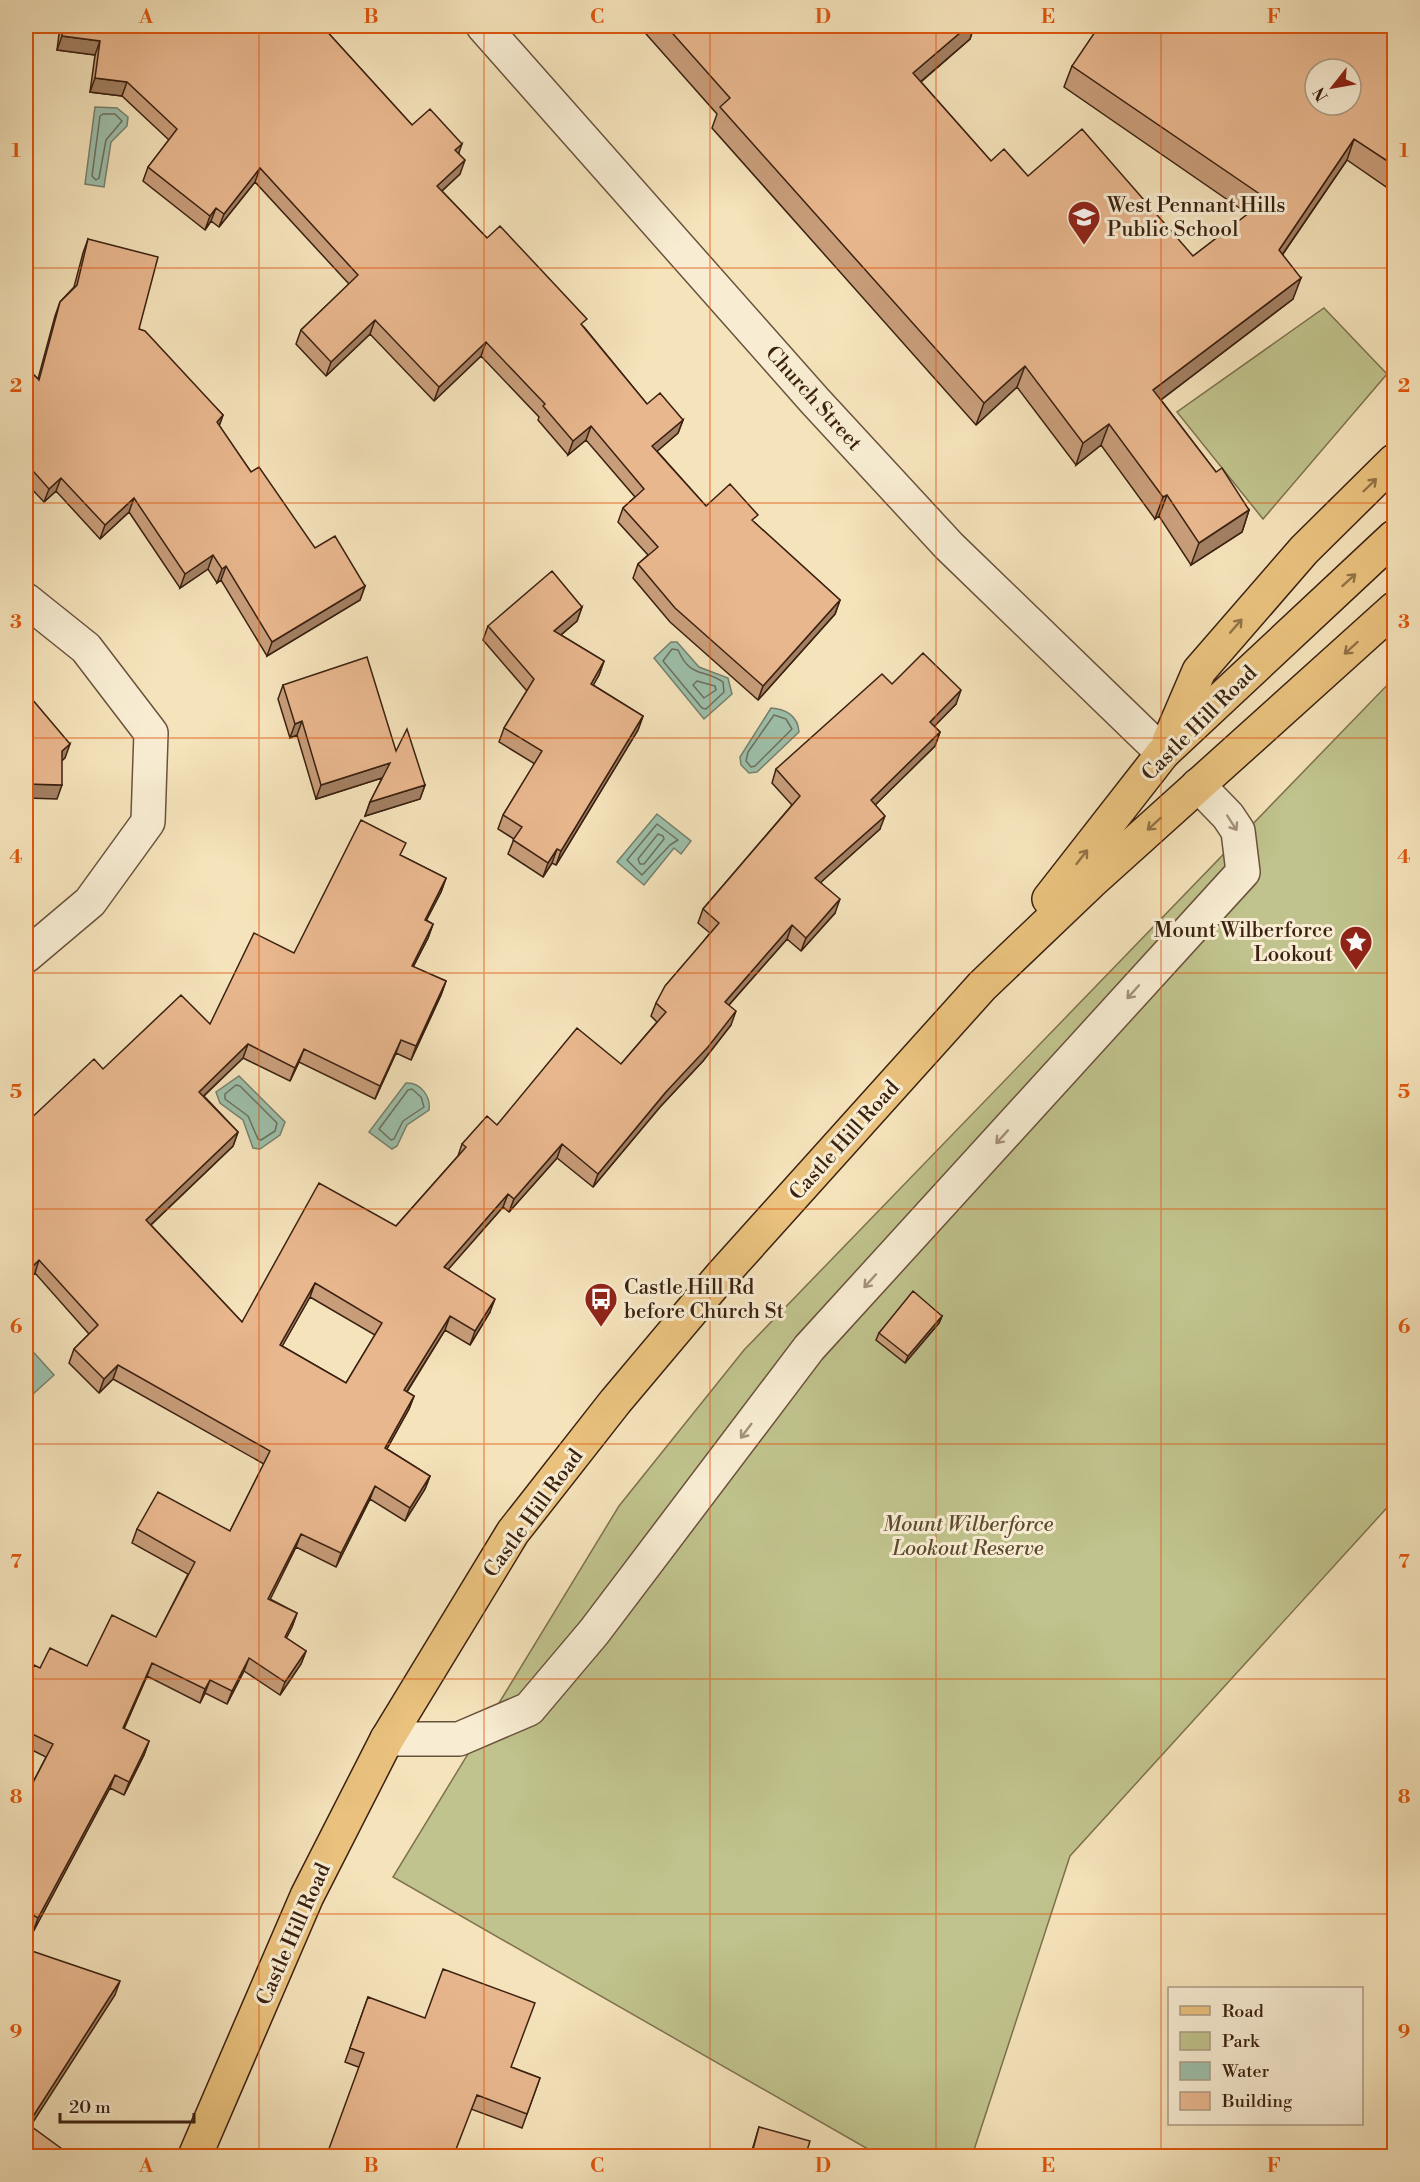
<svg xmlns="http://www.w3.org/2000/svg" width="1420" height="2182" font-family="'Libre Bodoni',serif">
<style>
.green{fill:#c0c38d;stroke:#7e724f;stroke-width:1.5}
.water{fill:#9dbfaa;stroke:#76806d;stroke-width:1.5}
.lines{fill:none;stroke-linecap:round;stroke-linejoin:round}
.shore{stroke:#6c705e;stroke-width:1.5}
.minor-casing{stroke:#6a523c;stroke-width:36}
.major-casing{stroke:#3b2111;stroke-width:36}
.minor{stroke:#f8edd3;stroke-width:33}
.major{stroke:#eac27e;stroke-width:33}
.wall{fill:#c89d7a;stroke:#3b2111;stroke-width:1.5;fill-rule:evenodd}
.shaded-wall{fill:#a38063;stroke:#3b2111;stroke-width:1.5}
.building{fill:#e9b78e;stroke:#3b2111;stroke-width:1.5;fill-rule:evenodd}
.oneway{stroke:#927248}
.oneway2{stroke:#a3917c}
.grid{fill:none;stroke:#df560c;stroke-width:1.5;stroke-opacity:0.55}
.labels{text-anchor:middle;stroke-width:6;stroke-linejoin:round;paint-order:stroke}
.poi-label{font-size:21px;fill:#3b2111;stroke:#f8edd3;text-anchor:start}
.street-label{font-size:21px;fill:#3b2111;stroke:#f8edd3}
.park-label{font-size:21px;font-style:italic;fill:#5c4a30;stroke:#f8edd3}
.neatline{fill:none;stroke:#df560c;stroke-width:2}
.grid-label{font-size:20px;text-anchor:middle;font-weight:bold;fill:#df560c}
</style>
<rect width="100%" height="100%" fill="#f5e3bb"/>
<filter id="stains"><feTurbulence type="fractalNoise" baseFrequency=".00333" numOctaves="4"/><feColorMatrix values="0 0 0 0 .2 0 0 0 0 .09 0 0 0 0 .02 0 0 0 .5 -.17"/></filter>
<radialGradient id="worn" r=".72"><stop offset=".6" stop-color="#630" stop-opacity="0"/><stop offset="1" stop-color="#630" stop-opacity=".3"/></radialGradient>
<path class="green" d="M1324,308L1387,374L1263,519L1177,412Z
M1394,678V1500L1070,1856L972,2156H880L393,1877L619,1506L744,1350Z"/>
<path class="water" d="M95,107L117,108L128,117L127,126L111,142L104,187L85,184Z
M671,642H677L699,667L728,678L732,694L704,719L654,658Z
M771,708C786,709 798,716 799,732L757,772L749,773L741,765L740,757Z
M657,814L691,841L681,854L674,848L644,885L617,862Z
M239,1076L285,1122L280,1135L260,1149L253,1148L243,1120L220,1103L216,1092Z
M406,1083C420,1082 431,1096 429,1110L407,1125L397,1146L392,1149L369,1132Z
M26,1344L54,1375L32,1395L26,1387Z"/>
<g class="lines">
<path class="shore" d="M103,114H115L122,121L106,140L99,178L96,180L92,176L100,116Z
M672,649L678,650C691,679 703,668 723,682L724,692L706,709L702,708L663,661Z
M697,681L715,686L716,690L704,698L693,685Z
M774,715L786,719L792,729L755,766L751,767L746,761L748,752Z
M657,824L678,840L670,845L642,875L627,860Z
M658,834L663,836L664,839L644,864H640L638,859Z
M236,1085L240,1086L277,1123L275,1131L261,1140L258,1139L248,1116L225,1099V1094Z
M412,1089L421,1097L424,1107L403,1121L394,1139L391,1140L379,1129L408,1090Z"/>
<g class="minor-casing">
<path id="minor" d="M483,26L815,401L949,546L1163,753
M26,600L86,648L151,733L148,822L90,902L26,956
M387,1739H459L529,1709L594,1632L809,1348L1243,872L1238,831L1228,816L1198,785"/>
</g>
<g class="major-casing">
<path id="major" d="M1169,741L1199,671L1304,550L1394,461
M1049,899L1163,753L1394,537
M195,2156L307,1896L387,1739L513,1532L615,1402L721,1276L982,986L1091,882L1394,609"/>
</g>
<use href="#minor" class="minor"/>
<use href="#major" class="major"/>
</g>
<path class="wall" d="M60,26H322L412,125L459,153L460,174L442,191L487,238L584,327L647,404L683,420L678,433L657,451L706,506L755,523L840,600L835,614L758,700L670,622L633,578L638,564L648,555L618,522L623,508L635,497L586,440L568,455L538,420L539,417L481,356L434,401L370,334L326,376L296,344L301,330L349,284L255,182L219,227L211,221L205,230L143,181L148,167L169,140L122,96L90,92L95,55L57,50Z
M639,26H974L970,39L921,82L991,161L1028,176L1193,256L1248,214L1064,87L1072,66L1395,26V193L1347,160L1283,254L1293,299L1161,400L1216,472L1249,510L1242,532L1191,565L1159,516L1155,519L1101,445L1076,465L1017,387L976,425L712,128L717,114Z
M88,239L139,329L223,415L219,426L251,472L315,548L365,586L360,600L267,656L221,580L217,583L208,569L180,588L129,512L100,539L56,491L44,502L26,483V367L38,379L55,316L60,302L74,287L83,253Z
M582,607L577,621L561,635L604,661L599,675L593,685L643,716L638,730L556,865L552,863L543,877L508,854L514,839L498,829L503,815L535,764L499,742L504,728L527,691L483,640L488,626Z
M892,684L956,704L934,726L940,732L935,746L875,805L880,829L821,882L835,913L801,951L787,939L729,1005L731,1025L703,1061L660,1107L593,1187L557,1158L509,1212L503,1207L448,1269L490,1312L470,1345L445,1330L407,1392L414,1396L409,1409L387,1449L430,1476L425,1489L405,1521L370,1499L336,1567L296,1547L270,1599L297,1613L292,1627L286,1638L306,1651L301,1664L280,1695L244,1671L227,1704L205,1693L200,1703L147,1676L124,1729L149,1741L144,1755L124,1795L110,1788L33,1932L26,1927V1796L46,1757L26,1747V1682L40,1668L87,1666L156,1637L188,1574L132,1543L137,1529L230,1531L264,1464L113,1379L99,1393L69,1363L74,1349L89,1334L35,1273L26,1282V1123L103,1069L210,1024L294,953L402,856L446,878L441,892L426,920L433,924L428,938L413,967L446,981L441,995L411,1060L396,1053L375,1099L299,1062L290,1081L243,1058L204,1096L238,1132L233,1146L151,1225L242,1322L396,1226L458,1156L462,1144L497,1125L621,1064L657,1022L651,1016L656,1003L710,933L698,923L703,909L792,805L772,783L776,769ZM310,1297L375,1335L346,1383L282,1346Z
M283,685L396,751L425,785L420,799L365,816L370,802L382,778L316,799L297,735L290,738L278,699Z
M942,1316L939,1323L905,1363L876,1340L879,1333Z
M368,1997L511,2067L540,2078L522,2128L345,2062Z
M759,2127L805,2157H750Z"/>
<path class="shaded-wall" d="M968,26H974L970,39L905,95L913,73Z
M62,36L100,41L95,55L57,50Z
M95,78L127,82L122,96L90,92Z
M1354,139L1347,160L1271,271L1279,250Z
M462,144L457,158L455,150Z
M465,160L460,174L432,200L437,186Z
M260,168L255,182L219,227L224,214Z
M216,208L211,221L205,230L210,216Z
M1301,278L1293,299L1146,411L1153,390Z
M375,320L370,334L326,376L331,362Z
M486,342L481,356L434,401L439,387Z
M1025,366L1017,387L976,425L984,403Z
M223,415L218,429L217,422Z
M683,420L678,433L647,460L652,446Z
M1109,424L1101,445L1076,465L1083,443Z
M591,426L586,440L568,455L573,441Z
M61,478L56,491L44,502L49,489Z
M1167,495L1159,516L1155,519L1163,497Z
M134,498L129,512L100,539L105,525Z
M1249,510L1242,532L1191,565L1199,543Z
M213,555L208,569L180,588L185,574Z
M226,566L221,580L217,583L222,569Z
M365,586L360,600L267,656L272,642Z
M840,600L835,614L758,700L763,686Z
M582,607L577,621L549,645L554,631Z
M604,661L599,675L586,698L591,684Z
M961,690L956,704L925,736L930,722Z
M643,716L638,730L556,865L561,851Z
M302,721L297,735L290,738L295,724Z
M940,732L935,746L866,814L871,800Z
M70,744L65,758L57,765L62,751Z
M390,763L385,777L316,799L321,785Z
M26,784L62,785L57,799L26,798Z
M425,785L420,799L365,816L370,802Z
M885,816L880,829L810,892L815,878Z
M557,849L552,863L543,877L548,863Z
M446,878L441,892L420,933L425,920Z
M840,899L835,913L801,951L806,938Z
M433,924L428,938L407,979L412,966Z
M792,925L787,939L720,1015L725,1002Z
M446,981L441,995L411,1060L416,1046Z
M736,1011L731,1025L703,1061L660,1107L593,1187L598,1174L665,1093Z
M401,1040L396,1053L375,1099L380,1086Z
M248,1044L243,1058L194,1105L199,1092Z
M304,1049L299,1062L290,1081L295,1068Z
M238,1132L233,1146L141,1234L146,1220Z
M562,1144L557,1158L509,1212L514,1199Z
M508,1194L503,1207L439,1280L444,1267Z
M39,1260L35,1273L26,1282V1273Z
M315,1283L310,1297L275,1359L280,1345Z
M495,1299L490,1312L470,1345L475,1331Z
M450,1316L445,1330L399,1404L404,1390Z
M942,1316L939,1323L905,1363L908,1356Z
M118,1365L113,1379L99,1393L104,1379Z
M414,1396L409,1409L380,1461L385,1448Z
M430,1476L425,1489L405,1521L410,1508Z
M375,1486L370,1499L336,1567L341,1553Z
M301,1534L296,1547L264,1612L268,1599Z
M297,1613L292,1627L280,1651L285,1637Z
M306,1651L301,1664L280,1695L285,1682Z
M249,1658L244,1671L227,1704L232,1691Z
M152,1663L147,1676L118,1742L123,1728Z
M210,1680L205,1693L200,1703L205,1689Z
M149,1741L144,1755L124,1795L129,1782Z
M115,1775L110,1788L33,1932L38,1918Z
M120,1981L115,1995L26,2133L28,2124Z"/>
<path class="building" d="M63,26H322L412,125L430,109L462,144L455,150L465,160L437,186L487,238L500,226L587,319L581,324L647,404L660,393L683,420L652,446L706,506L730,484L758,515L752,520L840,600L763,686L675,608L638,564L658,547L623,508L644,489L591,426L573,441L543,406L545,404L486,342L439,387L375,320L331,362L301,330L358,275L260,168L224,214L216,208L210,216L148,167L177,129L127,82L95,78L100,41L62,36Z
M666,26H968L913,73L991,161L1004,149L1028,176L1082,129L1193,256L1267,199L1072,66L1099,26H1395V166L1354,139L1279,250L1301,278L1153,390L1216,472L1222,468L1249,510L1199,543L1167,495L1163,497L1109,424L1083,443L1025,366L984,403L720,107L730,98ZM1315,69H1351V105H1315Z
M88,239L158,257L139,329L145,331L223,415L217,422L251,472L259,467L315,548L335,536L365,586L272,642L226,566L222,569L213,555L185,574L134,498L105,525L61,478L49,489L26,463V367L39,380L60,302L77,285Z
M552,571L582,607L554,631L604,661L591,684L643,716L561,851L557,849L548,863L513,840L522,827L503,815L542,751L504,728L534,679L488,626Z
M923,653L961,690L930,722L940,732L871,800L885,816L815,878L840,899L806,938L792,925L725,1002L736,1011L708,1047L665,1093L598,1174L562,1144L514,1199L508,1194L444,1267L495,1299L475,1331L450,1316L404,1390L414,1396L385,1448L430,1476L410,1508L375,1486L341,1553L301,1534L268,1599L297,1613L285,1637L306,1651L285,1682L249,1658L232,1691L210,1680L205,1689L152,1663L123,1728L149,1741L129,1782L115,1775L38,1918L26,1911V1796L53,1744L26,1731V1682L34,1665L40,1668L50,1648L87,1666L112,1615L156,1637L195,1562L137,1529L158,1492L230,1531L270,1451L118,1365L104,1379L74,1349L98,1325L39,1260L26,1273V1123L94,1059L103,1069L181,995L210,1024L254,933L294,953L361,820L406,843L400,855L446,878L425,920L433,924L412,966L446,981L416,1046L401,1040L380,1086L304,1049L295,1068L248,1044L199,1092L238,1132L146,1220L242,1322L319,1183L396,1226L466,1147L462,1144L487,1116L497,1125L577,1028L621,1064L666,1012L656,1003L665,986L719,923L703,909L800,796L776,769L882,674L892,684ZM315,1283L382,1323L346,1383L280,1345Z
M367,657L396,751L407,729L425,785L370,802L390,763L321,785L302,721L295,724L283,685Z
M26,692L70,744L62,751V785L26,784Z
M913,1291L942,1316L908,1356L879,1333Z
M26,1949L120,1981L28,2124L69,2154L68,2157H26Z
M443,1969L535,2003L511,2067L540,2078L527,2114L477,2095L453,2157H326L364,2053L350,2048L368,1997L425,2018Z
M759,2127L810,2141L805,2157H751Z"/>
<defs><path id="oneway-shaft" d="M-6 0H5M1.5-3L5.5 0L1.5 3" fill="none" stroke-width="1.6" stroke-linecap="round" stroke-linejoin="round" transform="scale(1.5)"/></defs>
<g class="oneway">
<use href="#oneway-shaft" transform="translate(1370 485) rotate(-44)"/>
<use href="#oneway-shaft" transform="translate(1349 580) rotate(-42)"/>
<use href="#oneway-shaft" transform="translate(1236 626) rotate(-49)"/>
<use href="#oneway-shaft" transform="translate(1351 648) rotate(138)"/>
<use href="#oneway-shaft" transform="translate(1154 824) rotate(138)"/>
<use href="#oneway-shaft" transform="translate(1082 857) rotate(-52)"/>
</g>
<g class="oneway2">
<use href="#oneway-shaft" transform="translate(1232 823) rotate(57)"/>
<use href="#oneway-shaft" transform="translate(1133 992) rotate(132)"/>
<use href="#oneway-shaft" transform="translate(1002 1137) rotate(132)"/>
<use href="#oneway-shaft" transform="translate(870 1281) rotate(132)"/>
<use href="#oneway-shaft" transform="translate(746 1431) rotate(127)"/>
</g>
<path class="grid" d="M259,26V2156M484,26V2156M710,26V2156M936,26V2156M1161,26V2156M26,268H1394M26,503H1394M26,738H1394M26,973H1394M26,1209H1394M26,1444H1394M26,1679H1394M26,1914H1394"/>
<defs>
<g id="school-pin" transform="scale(1.725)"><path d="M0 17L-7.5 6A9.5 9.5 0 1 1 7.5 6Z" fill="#8f2418" stroke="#f8edd3"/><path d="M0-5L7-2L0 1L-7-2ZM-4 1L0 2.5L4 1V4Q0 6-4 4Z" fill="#fff"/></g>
<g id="sight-pin" transform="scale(1.725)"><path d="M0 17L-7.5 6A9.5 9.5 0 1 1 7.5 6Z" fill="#8f2418" stroke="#f8edd3"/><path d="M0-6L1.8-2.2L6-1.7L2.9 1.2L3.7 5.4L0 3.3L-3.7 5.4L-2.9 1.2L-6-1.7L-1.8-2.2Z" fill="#fff"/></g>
<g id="bus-pin" transform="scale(1.725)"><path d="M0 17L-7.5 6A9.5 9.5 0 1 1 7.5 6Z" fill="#8f2418" stroke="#f8edd3"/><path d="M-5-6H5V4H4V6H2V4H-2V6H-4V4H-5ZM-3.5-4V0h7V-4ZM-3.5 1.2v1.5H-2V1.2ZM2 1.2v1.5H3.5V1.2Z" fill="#fff"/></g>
</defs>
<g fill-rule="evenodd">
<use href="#school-pin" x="1084" y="217"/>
<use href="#sight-pin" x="1356" y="942"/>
<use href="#bus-pin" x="601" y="1299"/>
</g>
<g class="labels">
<g class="poi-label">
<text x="1107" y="212">West Pennant Hills<tspan x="1107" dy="24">Public School</tspan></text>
<text x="1333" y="937" text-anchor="end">Mount Wilberforce<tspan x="1333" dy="24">Lookout</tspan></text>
<text x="624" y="1294">Castle Hill Rd<tspan x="624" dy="24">before Church St</tspan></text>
</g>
<g class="street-label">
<text transform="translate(814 398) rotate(48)" y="7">Church Street</text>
<text transform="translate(1199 723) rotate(-45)" y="7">Castle Hill Road</text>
<text transform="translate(844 1140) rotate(-48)" y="7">Castle Hill Road</text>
<text transform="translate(533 1513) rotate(-54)" y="7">Castle Hill Road</text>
<text transform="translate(293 1934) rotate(-66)" y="7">Castle Hill Road</text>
</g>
<g class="park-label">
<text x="968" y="1531">Mount Wilberforce<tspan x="968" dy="24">Lookout Reserve</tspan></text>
</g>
</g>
<rect width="1420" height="2182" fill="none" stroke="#f5e3bb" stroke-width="66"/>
<rect x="1168" y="1987" width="195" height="138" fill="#f8edd3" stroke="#ac9b85" stroke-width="1.5"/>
<rect x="1180" y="2006" width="30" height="9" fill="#eac27e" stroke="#ac9b85" stroke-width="1.5"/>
<text x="1222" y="2017" font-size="18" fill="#3b2111">Road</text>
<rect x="1180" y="2032" width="30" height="18" fill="#c0c38d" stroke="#ac9b85" stroke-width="1.5"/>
<text x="1222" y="2047" font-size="18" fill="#3b2111">Park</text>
<rect x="1180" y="2062" width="30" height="18" fill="#9dbfaa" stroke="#ac9b85" stroke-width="1.5"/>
<text x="1222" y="2077" font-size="18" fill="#3b2111">Water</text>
<rect x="1180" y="2092" width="30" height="18" fill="#e9b78e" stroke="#ac9b85" stroke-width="1.5"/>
<text x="1222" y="2107" font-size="18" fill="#3b2111">Building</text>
<g transform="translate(1333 87) rotate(239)"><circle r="28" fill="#f8edd3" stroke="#ac9b85" stroke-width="1.5"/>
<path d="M0-4.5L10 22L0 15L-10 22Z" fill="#8f2418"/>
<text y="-9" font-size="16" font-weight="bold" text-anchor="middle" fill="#3b2111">N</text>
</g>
<path d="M60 2113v9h134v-9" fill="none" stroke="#3b2111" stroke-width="3"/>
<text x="69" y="2113" font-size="18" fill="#3b2111" stroke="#f8edd3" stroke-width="4.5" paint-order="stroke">20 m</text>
<rect x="33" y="33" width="1354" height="2116" class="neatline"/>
<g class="grid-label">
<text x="146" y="23">A</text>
<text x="371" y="23">B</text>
<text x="597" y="23">C</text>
<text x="823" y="23">D</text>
<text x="1048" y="23">E</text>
<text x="1274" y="23">F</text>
<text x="16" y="157">1</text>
<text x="1404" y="157">1</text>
<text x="16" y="392">2</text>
<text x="1404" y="392">2</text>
<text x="16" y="628">3</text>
<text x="1404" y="628">3</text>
<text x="16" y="863">4</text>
<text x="1404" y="863">4</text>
<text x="16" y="1098">5</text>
<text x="1404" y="1098">5</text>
<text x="16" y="1333">6</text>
<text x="1404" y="1333">6</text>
<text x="16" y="1568">7</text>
<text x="1404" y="1568">7</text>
<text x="16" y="1803">8</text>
<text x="1404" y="1803">8</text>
<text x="16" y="2038">9</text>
<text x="1404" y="2038">9</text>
<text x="146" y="2172">A</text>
<text x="371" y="2172">B</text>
<text x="597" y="2172">C</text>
<text x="823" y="2172">D</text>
<text x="1048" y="2172">E</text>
<text x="1274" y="2172">F</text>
</g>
<rect width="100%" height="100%" filter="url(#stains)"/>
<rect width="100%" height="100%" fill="url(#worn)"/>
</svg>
